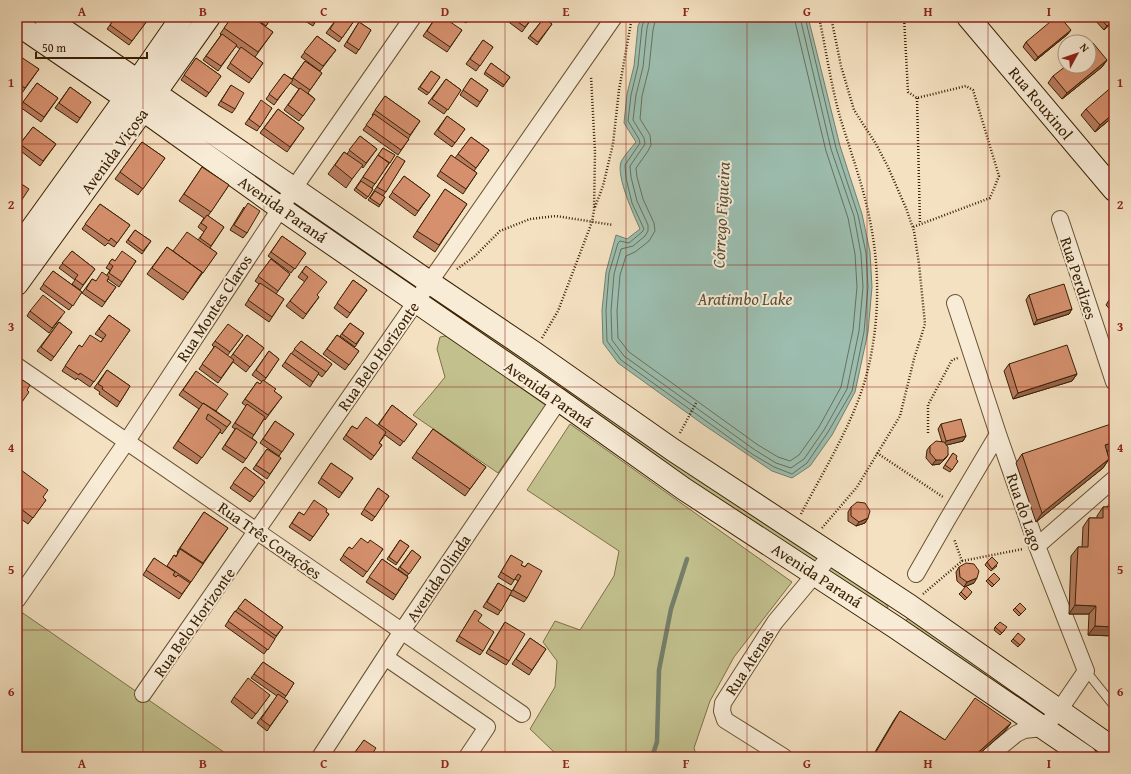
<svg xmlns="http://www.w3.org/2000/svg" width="1131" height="774" font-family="'Gentium Book Plus',serif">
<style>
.green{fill:#c2c18e;stroke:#7e7148}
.water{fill:#9cbeb0;stroke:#747f6b}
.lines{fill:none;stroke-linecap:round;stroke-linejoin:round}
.shore{stroke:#6a705a;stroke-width:1}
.stream{stroke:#747f6b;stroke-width:4.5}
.lane-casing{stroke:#685132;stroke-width:10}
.street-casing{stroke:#685132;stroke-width:18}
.secondary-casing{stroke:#392103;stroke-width:24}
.path{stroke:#392103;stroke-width:2.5;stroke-dasharray:1 2;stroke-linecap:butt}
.lane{stroke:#f8ecd7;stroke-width:8}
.street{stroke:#f8ecd7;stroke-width:16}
.secondary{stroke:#f8ecd7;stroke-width:22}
.wall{fill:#b87c5f;stroke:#392103}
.shaded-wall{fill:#96654d;stroke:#392103}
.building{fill:#d6906e;stroke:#392103}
.grid{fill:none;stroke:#8f2418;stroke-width:1;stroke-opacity:0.55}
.labels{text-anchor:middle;stroke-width:4;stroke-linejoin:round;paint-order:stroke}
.street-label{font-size:16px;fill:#392103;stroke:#f8ecd7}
.water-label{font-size:17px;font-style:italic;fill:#575037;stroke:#f8ecd7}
.neatline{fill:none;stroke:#8f2418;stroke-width:1.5}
.grid-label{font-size:13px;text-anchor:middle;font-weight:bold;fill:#8f2418}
</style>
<rect width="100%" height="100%" fill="#f4e1c1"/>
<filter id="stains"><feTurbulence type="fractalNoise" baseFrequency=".005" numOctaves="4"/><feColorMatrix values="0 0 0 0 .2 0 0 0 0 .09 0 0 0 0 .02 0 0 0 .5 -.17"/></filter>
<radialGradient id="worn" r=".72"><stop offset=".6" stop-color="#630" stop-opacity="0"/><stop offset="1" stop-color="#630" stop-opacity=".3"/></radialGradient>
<path class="green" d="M300,204L414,285L410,286L300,211L298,206Z
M435,296L886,604L888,607L886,611L686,479L434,303L433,298Z
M451,335L548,402L498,473L413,415C424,402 435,390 445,377L437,349L440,337Z
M570,424L792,582L734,657L710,701L694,748L697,757H551L554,752L530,729L555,687L557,661L543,642L555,621L580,630L614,576L619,551L527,490Z
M17,609L231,757H17Z
M907,619H909L1046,712V718L906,622Z"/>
<path class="water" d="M642,17H808L840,146L862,214L870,252L872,287L868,332L855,392L832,435L810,466L792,478L772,471L704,425L618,363L603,343L602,310L606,272L616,235L627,239L640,229C634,215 616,177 621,162C623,157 632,147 636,142L624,123L627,94L634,66L638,26Z"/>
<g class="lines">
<path class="shore" d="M645,17L642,27L638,66L631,95L628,121L639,139L640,143L625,165L626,178L632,203L644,229L642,232L629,243L620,241L618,243L609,273L606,310L607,341L621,360L752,454L774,467L792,474L807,463L828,432L852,391L864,332L868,287L866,253L858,215L836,148L805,17
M650,17L647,28L643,67L636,95L633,120L644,138L645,144L630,166L631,177L637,201L648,225V231L645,236L633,246L621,249L614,274L611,311L612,340L624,356L755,450L776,463L791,468L804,459L824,430L847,389L859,331L863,287L861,254L854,216L831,149L800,17
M656,17L653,30L649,68L642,96L640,119L650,135L651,145L648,151L636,168L637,177L643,199L654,223L655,231L649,241L635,252L626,256L620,275L617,311L618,338L629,352L758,445L778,457L790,461L799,455L819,427L841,387L853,330L857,287L855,254L848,218L826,151L794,17"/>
<path class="stream" d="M652,757L657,742L659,670L671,609L687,559"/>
<g class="lane-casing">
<path id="lane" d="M1086,671L1114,706"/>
</g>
<g class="street-casing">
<path id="street" d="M1060,219L1114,382
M955,303L998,434L1037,546L1086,671L1058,712L1043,728L1024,730L1016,734L988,757
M17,366L522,714
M1037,546L1114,479
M916,574L947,520L998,434
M17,600L127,441L294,188L413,17
M385,657L487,727L467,757
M143,694L614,17
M320,757L402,631L559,400
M784,757L725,720L722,711L723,703L775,622L831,555"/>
</g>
<g class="secondary-casing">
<path id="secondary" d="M45,17L429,282L533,352L673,450L910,606L1114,749
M968,17L1114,190
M17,24L143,110L280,208L559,400L684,489L895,627L1086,757
M17,249L125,99L182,17
M17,284L143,110L209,17"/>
</g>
<path class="path" d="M904,17L908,92L917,98L966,86L973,90L999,176L990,198L913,227
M917,98L920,224
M595,207L603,186L613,144L619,90L632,17
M457,269L474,257L500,231L530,219L556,216L613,225
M542,338L558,311L592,222L594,210L595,152L591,76
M680,433L696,403
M928,433V405L952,360L958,358
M877,453L943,497
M801,514C825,468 856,419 868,369C880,319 880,266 869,216C862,182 850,150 840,117C831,85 826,50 819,17
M822,528L857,487L900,416L914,359L925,324L919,264L914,231L906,208L888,167L876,144L854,110L841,66L831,17
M962,561L1023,549
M923,594L962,561L954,539"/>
<use href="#lane" class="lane"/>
<use href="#street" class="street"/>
<use href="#secondary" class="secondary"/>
</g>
<path class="wall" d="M116,17L147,21L129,45L107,29Z
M232,17H272L265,27L273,32L255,57L263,63L249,83L227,68L240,49L236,46L218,71L203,60L221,35L220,34Z
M308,17H318L313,26L305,21Z
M338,17L354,21L339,42L326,33Z
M436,17L462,30L447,52L423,36Z
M457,17H470L466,23Z
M507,17H533L522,32L506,20Z
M1092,17H1114L1104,30Z
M544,18L552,24L537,45L528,38Z
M359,22L371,30L356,54L344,46Z
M1068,34L1035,61L1023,47L1026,42Z
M317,36L336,50L320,71L301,57Z
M483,40L493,47L476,71L466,64Z
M17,56L39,69L22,93L17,90Z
M196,58L221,76L206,97L181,80Z
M1107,60L1102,67L1062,99L1048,83L1053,76Z
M305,61L322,73L308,93L315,99L299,121L284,110L299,89L290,83L274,105L266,99L284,74L292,79Z
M491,63L510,77L503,87L484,74Z
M431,71L440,77L427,95L418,89Z
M471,78L488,90L477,107L460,95Z
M446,79L461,90L444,114L428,103Z
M37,83L58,98L41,122L20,107Z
M231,85L235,109L232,113L218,105Z
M70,87L91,102L77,123L55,108Z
M385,96L420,121L408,139H409L398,155L363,130L373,116L372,115Z
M258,105L272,108L257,131L245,124Z
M278,109L304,128L287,152L260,133Z
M1086,109L1114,116L1095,132L1081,115Z
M447,116L465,129L452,147L434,134Z
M33,127L56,144L40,166L17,148Z
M360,136L377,149L363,168L361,166L346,188L328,174L344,152L347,154Z
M471,137L489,150L474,171L477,173L463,194L437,176L451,155L455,158Z
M142,142L165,158L138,195L115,179Z
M383,148L395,155L372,188L373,189L366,199L354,190Z
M394,161H405L383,196L385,197L379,207L368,200Z
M202,167L229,185L208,216L224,227L210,248L217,253L183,300L147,274L167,247L173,251L198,240L204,232L198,227L204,218L179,201Z
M404,176L430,195L415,216L389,197Z
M445,189L467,204L435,252L413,237Z
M100,204L130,225L114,247L108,243L105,246L82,229Z
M244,207L247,233L243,238L230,230Z
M135,230L151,241L142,254L126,242Z
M282,236L306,253L291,273L268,256Z
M72,251L95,269L80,290L72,284L75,280L59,268Z
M112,259L115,261H136L119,287L108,279L107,281L116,287L102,307L82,293L92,279L96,281L107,275L110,270L106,268Z
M271,259L290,274L276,294L284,299L269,322L245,305L259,284L255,281Z
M306,266L317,295L319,297L303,319L286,306L305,282L298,277Z
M53,271L82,292L69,310L40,289Z
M353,280L367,290L347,318L334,308Z
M1029,295L1072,309L1069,314L1034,325L1026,300Z
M1114,297V314L1106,305L1109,300Z
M30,311L62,316L49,333L27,316Z
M109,315L130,330L90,387L77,378L76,380L62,371L79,345L82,347L101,342L103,339L95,334Z
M59,322L72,332L51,361L37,351Z
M350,323L364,333L355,347L340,336Z
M243,335L227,356L230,358L247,335L264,348L246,372L233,362L218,383L199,369L214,347L212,345L215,341Z
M337,335L359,351L345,370L323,354Z
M301,341L332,364L322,377L318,374L310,387L282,366Z
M269,351L279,359L264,381L275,392L282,397L265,420L264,419L252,438L257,442L243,463L222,449L235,429L232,427L246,406L242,403L257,382L260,384L262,382L252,375Z
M1009,364L1077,374L1072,381L1013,399L1004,371Z
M107,370L130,386L117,407L99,394L100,392L94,388Z
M196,371L216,411L231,422L222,434L220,432L197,464L173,448L199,409L179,395Z
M392,405L417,424L400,446L385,435L379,443L382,445L371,460L343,439L352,426L357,429L377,426Z
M275,421L294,434L279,456L260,443Z
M941,424L966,436L963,441L946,445L948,455L945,459L940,464L932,465L926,458L927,450L930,446L942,442L938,429Z
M433,429L486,467L465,496L412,458Z
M267,449L281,458L267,479L253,469Z
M1111,450L1107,451L1109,459L1103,468L1036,522L1016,463L1022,454Z
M953,453L956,459L958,461L950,472L943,468Z
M331,463L353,478L339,498L318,483Z
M17,467L43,497L46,500L28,524L17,516Z
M245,467L265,482L250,502L230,488Z
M378,488L389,496L372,521L361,514Z
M1111,502L1114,636L1088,635L1089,614H1069L1071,556L1078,547H1082L1083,527L1089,518H1097V516L1103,507H1107Z
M851,507L868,518L865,523L856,526L848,521V512Z
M204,512L228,528L179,599L143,575L154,558L167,567L174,555L176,556L178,553L177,552Z
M299,512L304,515L326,512L329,514L310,541L289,527Z
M400,540L409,546L396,565L387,559Z
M368,543L383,549L363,577L340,560L349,547L352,549Z
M412,550L421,557L407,576L398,569Z
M511,555L521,565L525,567L528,563L527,598L524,602L510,595L498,615L483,607L498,583L512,591L518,581L515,579L511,585L498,577Z
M382,559L408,577L393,600L366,582Z
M987,562L997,566L991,571L985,565Z
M959,567L974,583L964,587L957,581L956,572Z
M988,579H1000L992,587L986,581Z
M961,592H972L965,600L959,594Z
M245,599L283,627L264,654L225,626L235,611H236Z
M1015,608L1026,609L1019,616L1013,610Z
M475,610L483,651L480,655L456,641Z
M505,622L509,661L506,665L486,653Z
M995,627L1005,630L1000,635L994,630Z
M530,638L546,649L529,675L512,664Z
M1013,639H1025L1018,647L1011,641Z
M263,662L294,683L284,699L288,701L267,731L257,723L277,696L251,678Z
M270,695L252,719L231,702L234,697Z
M900,711L945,740L1011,723L1005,731L976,757H872L894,720Z
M364,740L370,757H358L354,754Z"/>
<path class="shaded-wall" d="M1114,19V21L1104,30L1107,26Z
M1071,30L1068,34L1035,61L1038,57Z
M1107,60L1102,67L1062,99L1067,93Z
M1114,113V116L1095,132L1100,125Z
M1072,309L1069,314L1034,325L1037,320Z
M1077,374L1072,381L1013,399L1018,393Z
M966,436L963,441L943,446L946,441Z
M1114,442V446L1111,450L1098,454L1105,445Z
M948,455L945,459L940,464L932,465L936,460Z
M1109,459L1103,468L1036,522L1042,513Z
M868,518L865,523L856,526L859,522Z
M977,578L974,583L964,587L967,582Z
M1075,605L1096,606L1089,614H1069Z
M1095,626L1114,627V636L1088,635Z
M1011,723L1005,731L976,757H973Z"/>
<path class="building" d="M116,17H142L147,21L132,41L110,25Z
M232,17H252L273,32L258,52L224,28Z
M254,17H272L266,26Z
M308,17H318L314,23L307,18Z
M338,17H349L354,21L342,38L330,29Z
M436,17H443L462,30L450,47L427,31Z
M511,17H533L525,27Z
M1056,17H1060L1071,30L1038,57L1026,42Z
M1099,17H1114V19L1107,26Z
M544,18L552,24L538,42L530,36Z
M359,22L371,30L359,50L347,42Z
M222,34L237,45L221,66L206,56Z
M317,36L336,50L323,66L304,52Z
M483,40L493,47L480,66L470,59Z
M1093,43L1107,60L1067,93L1053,76L1066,66H1089V47Z
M241,47L263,63L252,79L230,63Z
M18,55L39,69L25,88L17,83V56Z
M196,58L221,76L209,93L184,75Z
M305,61L322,73L310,90L293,78Z
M491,63L510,77L504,85L485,72Z
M431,71L440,77L429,93L420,87Z
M284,74L293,80L277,100L269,94Z
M471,78L488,90L480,102L463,90Z
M446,79L461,90L448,110L432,99Z
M37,83L58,98L44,117L23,102Z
M231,85L244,93L235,109L221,101Z
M1114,85V113L1100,125L1086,109Z
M70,87L91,102L80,118L59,103Z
M300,88L315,99L303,116L288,105Z
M385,96L420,121L410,135L375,110Z
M261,100L272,108L260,127L249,119Z
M278,109L304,128L290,147L264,128Z
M374,114L409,139L401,150L366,125Z
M447,116L465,129L455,143L438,130Z
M33,127L56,144L43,161L20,144Z
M360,136L377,149L366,163L349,150Z
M471,137L489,150L476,168L458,154Z
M142,142L165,158L143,189L120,172Z
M383,148L395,155L390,163L378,155Z
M344,152L363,165L352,179L335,165Z
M378,155L389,163L375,184L363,177Z
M451,155L477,173L466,189L440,171Z
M397,156L405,161L386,192L377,187Z
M202,167L229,185L211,212L184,194Z
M404,176L430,195L418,211L392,192Z
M17,181L29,189L17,207Z
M361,181L373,189L368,197L356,188Z
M445,189L467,204L439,245L417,231Z
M375,191L385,197L380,205L370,198Z
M248,203L260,211L247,233L234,225Z
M100,204L130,225L117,243L111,238L109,241L85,224Z
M207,215L224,227L211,246L200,238L207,227L201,223Z
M135,230L151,241L143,251L128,240Z
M187,232L217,253L203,273L173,251Z
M282,236L306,253L295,269L271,252Z
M167,247L202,272L188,293L152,268Z
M72,251L95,269L83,285L75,279L78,275L62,263Z
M122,251L136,261L122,282L109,273L113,266L109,263L112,259L115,261Z
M271,259L290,274L278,291L258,276Z
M306,266L327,282L317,295L319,297L306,314L290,301L308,277L302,272Z
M53,271L82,292L73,306L43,284Z
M102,272L109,277L107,281L116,287L105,302L86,289L92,279L96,281Z
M353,280L367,290L350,313L337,303Z
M260,283L284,299L272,317L248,300Z
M1064,284L1072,309L1037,320L1029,295Z
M43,295L65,312L52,328L30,311Z
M1114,297V306L1109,300Z
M109,315L130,330L94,382L80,373L79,375L65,366L79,345L82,347L90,335L101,342L106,335L99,329Z
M59,322L72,332L54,357L41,347Z
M350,323L364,333L356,344L342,334Z
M228,324L243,335L230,352L215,341Z
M247,335L264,348L250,367L233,354Z
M337,335L359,351L349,365L327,349Z
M301,341L332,364L326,372L294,349Z
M1067,345L1077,374L1018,393L1009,364Z
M215,346L234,360L221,378L202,364Z
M269,351L279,359L266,378L256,370Z
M291,353L319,373L313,382L285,362Z
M107,370L130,386L120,402L102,389L103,387L98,384Z
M196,371L228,394L216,411L203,403V404L183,390Z
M21,379L30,385L27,390L29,392L17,409V380L19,382Z
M263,380L276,389L274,391L282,397L268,415L245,399L257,382L260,384Z
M203,403L231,422L227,427L208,414L206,419L221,430L202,458L178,441Z
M247,404L265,417L254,435L235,423Z
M392,405L417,424L404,442L379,424Z
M366,417L386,432L379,443L382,445L374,456L346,435L352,426L357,429Z
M961,419L966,436L946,441L941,424Z
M275,421L294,434L282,452L263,439Z
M1111,424L1114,431V442L1105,445L1109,459L1042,513L1022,454Z
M236,428L257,442L246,459L225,445Z
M433,429L486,467L470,489L416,452Z
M936,441L944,442L948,447V455L943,460H936L930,453V446Z
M267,449L281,458L270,474L256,465Z
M953,453L957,456L956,459L958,461L952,470L945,465Z
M331,463L353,478L342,493L321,478Z
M17,467L48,490L43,497L46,500L33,518L17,506Z
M245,467L265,482L254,497L233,483Z
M378,488L389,496L375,517L364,509Z
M1114,499V627L1095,626L1096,606L1075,605L1078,547H1088L1089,518H1103V507H1111V502Z
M314,500L327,509L326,512L329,514L313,537L292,523L299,512L304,515Z
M857,502L865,503L870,511L868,518L859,522L851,516V507Z
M204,512L228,528L203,563L180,548Z
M361,538L368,543L370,540L383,549L367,572L343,555L349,547L352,549Z
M400,540L409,546L397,563L389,557Z
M180,549L203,564L191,582L167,566L174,555L176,557Z
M412,550L421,557L409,574L400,567Z
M511,555L523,562L521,565L525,567L528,563L542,571L527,598L513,590L521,576L518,574L514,580L501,572Z
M992,557L998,563L992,569L987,562Z
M154,558L175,572L173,575L176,577L178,575L190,583L182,594L146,570Z
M382,559L408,577L396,595L369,577Z
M966,563L974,564L979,571L977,578L967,582L960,577L959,567Z
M994,573L1000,579L994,585L988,579Z
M498,583L512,591L501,611L487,602Z
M966,586L972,592L967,598L961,592Z
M245,599L283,627L276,636L238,608Z
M1020,603L1026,609L1021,614L1015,608Z
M475,610L482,615L478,621L494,632L483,651L459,636Z
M235,611L275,639L268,650L228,621Z
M505,622L525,634L509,661L489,649Z
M1000,622L1007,627L1002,633L995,627Z
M1018,633L1025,639L1020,645L1013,639Z
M530,638L546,649L532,670L516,659Z
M263,662L294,683L286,696L254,674Z
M248,678L270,695L256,714L234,697Z
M278,694L288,701L270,726L261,719Z
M975,698L1011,723L973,757H873L900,711L945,740Z
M364,740L376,748L370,757H363L355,752Z
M499,752L506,757H496Z
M282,754L286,757H279Z"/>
<path class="grid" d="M143,17V757M264,17V757M384,17V757M505,17V757M626,17V757M747,17V757M867,17V757M988,17V757M17,144H1114M17,265H1114M17,387H1114M17,509H1114M17,630H1114"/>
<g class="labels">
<g class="street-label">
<text transform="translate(1041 103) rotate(50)" y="6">Rua Rouxinol</text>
<text transform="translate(114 151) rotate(-54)" y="6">Avenida Viçosa</text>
<text transform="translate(283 209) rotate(35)" y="6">Avenida Paraná</text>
<text transform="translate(1079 278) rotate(72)" y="6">Rua Perdizes</text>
<text transform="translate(214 308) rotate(-57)" y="6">Rua Montes Claros</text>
<text transform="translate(378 356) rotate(-55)" y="6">Rua Belo Horizonte</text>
<text transform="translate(549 394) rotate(35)" y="6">Avenida Paraná</text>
<text transform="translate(1025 512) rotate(71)" y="6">Rua do Lago</text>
<text transform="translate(270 540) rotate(35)" y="6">Rua Três Corações</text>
<text transform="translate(817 575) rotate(33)" y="6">Avenida Paraná</text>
<text transform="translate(438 578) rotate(-56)" y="6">Avenida Olinda</text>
<text transform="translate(194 622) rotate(-55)" y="6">Rua Belo Horizonte</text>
<text transform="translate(749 662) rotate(-57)" y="6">Rua Atenas</text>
</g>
<g class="water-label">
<text transform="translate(721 215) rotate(-87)" y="6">Córrego Figueira</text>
<text x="745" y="305">Aratimbo Lake</text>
</g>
</g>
<rect width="1131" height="774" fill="none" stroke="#f4e1c1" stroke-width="44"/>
<g transform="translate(1077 54) rotate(50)"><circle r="19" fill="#f8ecd7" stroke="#ac9b82"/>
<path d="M0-3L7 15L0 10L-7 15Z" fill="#8f2418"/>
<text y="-6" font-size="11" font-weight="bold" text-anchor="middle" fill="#392103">N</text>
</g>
<path d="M36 52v6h111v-6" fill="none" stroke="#392103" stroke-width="2"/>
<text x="42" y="52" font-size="12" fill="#392103" stroke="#f8ecd7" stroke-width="3" paint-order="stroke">50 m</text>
<rect x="22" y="22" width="1087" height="730" class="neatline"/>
<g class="grid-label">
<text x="82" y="16">A</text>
<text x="203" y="16">B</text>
<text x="324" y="16">C</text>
<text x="445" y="16">D</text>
<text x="566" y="16">E</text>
<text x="686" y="16">F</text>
<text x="807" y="16">G</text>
<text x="928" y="16">H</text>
<text x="1049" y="16">I</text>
<text x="11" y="87">1</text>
<text x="1120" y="87">1</text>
<text x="11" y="209">2</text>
<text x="1120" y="209">2</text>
<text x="11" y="331">3</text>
<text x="1120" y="331">3</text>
<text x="11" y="452">4</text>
<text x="1120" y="452">4</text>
<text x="11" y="574">5</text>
<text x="1120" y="574">5</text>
<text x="11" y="696">6</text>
<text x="1120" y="696">6</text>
<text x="82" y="768">A</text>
<text x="203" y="768">B</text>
<text x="324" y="768">C</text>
<text x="445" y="768">D</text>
<text x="566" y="768">E</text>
<text x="686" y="768">F</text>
<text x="807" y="768">G</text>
<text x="928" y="768">H</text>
<text x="1049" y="768">I</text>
</g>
<rect width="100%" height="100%" filter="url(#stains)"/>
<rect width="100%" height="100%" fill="url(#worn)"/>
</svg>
